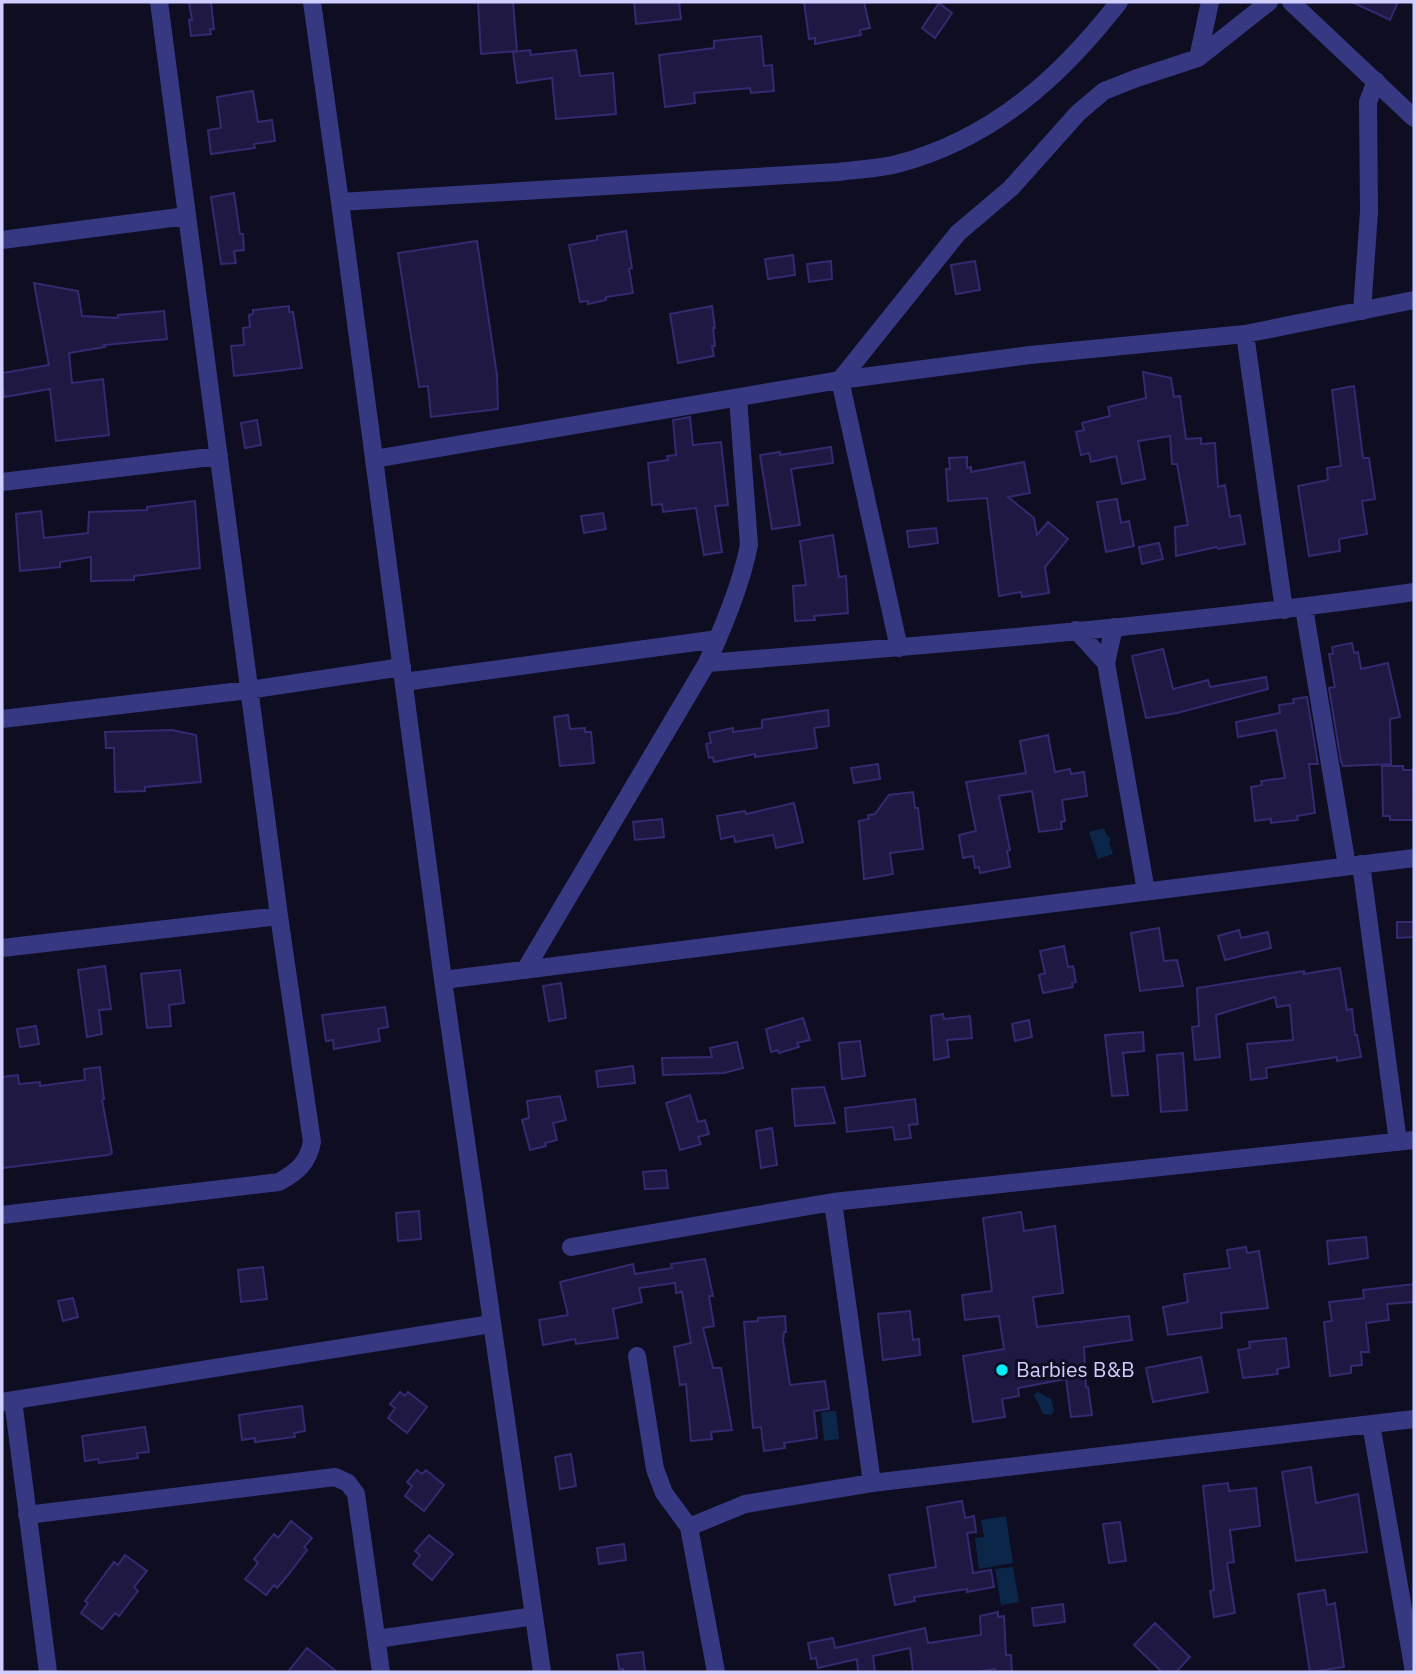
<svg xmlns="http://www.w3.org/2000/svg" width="1416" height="1674" font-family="'IBM Plex Sans',sans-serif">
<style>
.water{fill:#0b2648}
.building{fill:#1e1843;stroke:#332a70;stroke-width:2}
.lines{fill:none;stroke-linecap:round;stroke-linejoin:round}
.minor{stroke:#363882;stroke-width:18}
.tertiary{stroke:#363882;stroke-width:18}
.poi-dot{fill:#00f0f9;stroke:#0f0d22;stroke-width:2.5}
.labels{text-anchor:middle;stroke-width:6;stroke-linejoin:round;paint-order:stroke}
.poi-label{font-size:21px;fill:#d0ceff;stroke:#0f0d22;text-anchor:start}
</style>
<rect width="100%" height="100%" fill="#0f0d22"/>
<path class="water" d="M1104,828L1107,836L1111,838L1109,843L1113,854L1098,859L1089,832Z
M1038,1392L1051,1399L1054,1410L1051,1415L1043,1414L1034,1395Z
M836,1411L839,1439L824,1441L821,1412Z
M1006,1516L1013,1563L979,1569L975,1538L984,1537L981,1520Z
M1013,1567L1019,1602L1001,1605L995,1569Z"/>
<path class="building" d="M189,2H211L214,29H210L211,34L191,36L189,20H192Z
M478,2H513L517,51L481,54Z
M634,2H679L681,19L636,24Z
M804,2H864L870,28L860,30L861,35L815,44V38L809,39Z
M1352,2H1398L1390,20Z
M939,3L952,13L935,38L922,28Z
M761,36L764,66L772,65L774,91L751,93L750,88L694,93L695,103L665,107L659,55L714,48V41Z
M530,50L531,55L576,50L580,76L613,73L616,114L556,119L552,78L517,83L513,52Z
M253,91L258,122L272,120L275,141L254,144L255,148L211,154L208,130L221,128L217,97Z
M234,193L240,234H243L244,250L234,251L236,263L221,264L211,197Z
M626,231L632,268L629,269L633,293L606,297V300L588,304V301L580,302L569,245L597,240V236Z
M477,241L497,375L498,409L431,417L428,386L419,387L398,253Z
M793,255L795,275L768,279L765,259Z
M831,261L832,279L809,282L807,264Z
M975,261L980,290L956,294L951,265Z
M34,283L78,291L82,316L118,318V315L164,311L167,339L104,345L105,347L69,353L72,383L103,379L109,435L56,441L50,389L4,397L2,373L49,365Z
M289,306V312H293L302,368L234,376L231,346L244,345L243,328L250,327L249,315L253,314V310Z
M712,306L715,328H713L715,346H712L714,356L678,363L670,314Z
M1143,372L1171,378L1174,397L1180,396L1186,439L1201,438V444L1215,443L1218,487L1225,485L1230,517L1240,515L1245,544L1218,549L1217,547L1176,556L1175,527L1188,525L1177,464H1172L1170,436L1138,441L1145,479L1122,484L1116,456L1091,462L1089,453L1081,455L1076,432L1084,430L1082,423L1110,416L1108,407L1146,398Z
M1354,386L1363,458H1369L1375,499L1362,501L1367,534L1339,539L1340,551L1309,556L1298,486L1328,480L1327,468L1341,466L1332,390Z
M690,417L693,445L721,442L728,505L715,506L722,552L704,555L696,508L663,512L662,504L652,505L648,463L668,460L667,456L676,455L673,420Z
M257,420L261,445L245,448L241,423Z
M831,447L833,463L791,469L800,525L772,529L760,455L780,452V455Z
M967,457V468L971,467V472L1024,462L1030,493L1008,497L1034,518L1037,535L1048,522L1068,539L1045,567L1049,593L1022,597L1021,592L999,596L987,498L948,501L946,469H950L949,458Z
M1117,499L1121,523L1129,521L1134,546L1106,552L1097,502Z
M195,501L200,568L134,576V580L91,581V557L60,562V567L20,571L16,514L41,511L44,538L88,533L89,512L147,510V507Z
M603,513L606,529L584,533L581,516Z
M936,528L938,543L909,547L907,531Z
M833,535L839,577L846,576L848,613L814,616L815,620L795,621L793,586L806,585L800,541Z
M1159,543L1163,559L1142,564L1139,547Z
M1352,643L1354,653L1358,652L1361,669L1388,663L1400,717L1390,719L1391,764L1343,766L1341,762L1329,688L1335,687L1329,654H1333L1332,647Z
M1163,649L1173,689L1208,680L1210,687L1266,677L1268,689L1177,713L1146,718L1132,656Z
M1307,697L1318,764H1309L1315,813L1297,816L1298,820L1271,823V819L1255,821L1251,787L1262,785L1261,781L1285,778L1276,730L1238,737L1236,722L1280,713L1279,705L1294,703L1293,699Z
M828,710L829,726L814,728L817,748L755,757V754L714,762L713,757L709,758L706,744L711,743L709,733L733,728V732L762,728V720Z
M568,715L570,729L585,728V732H591L594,763L560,766L554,717Z
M172,730L196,735L201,782L145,787V791L115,792L114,748H106L105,732Z
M1048,735L1055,772L1070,769L1071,774L1084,772L1087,796L1062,800L1065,821L1061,822L1062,829L1039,832L1032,791L999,796L1010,850L1007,851L1010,867L980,873L979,867L975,868L973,856L963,858L959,835L976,831L966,782L1026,773L1020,741Z
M878,764L880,779L854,783L851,768Z
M1382,766H1403V770H1413L1414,820H1390V816H1383Z
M913,792L915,808H918L923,849L890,853L893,874L864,879L859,821L869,819L868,815L875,814L889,795Z
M794,803L803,842L776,848L773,835L735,842L734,836L721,839L717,816L745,811L746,814Z
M662,819L664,837L635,840L633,822Z
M1397,922H1414V937L1397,938Z
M1159,928L1164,961L1177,960L1183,986L1140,991L1131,933Z
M1239,930L1241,938L1268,932L1271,948L1225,960L1218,936Z
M1064,946L1068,967L1073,966L1076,982L1072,983L1073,987L1043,993L1039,975L1045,973L1040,951Z
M105,966L111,1009L99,1010L102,1034L87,1037L78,970Z
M1340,968L1347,1010L1352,1009L1355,1035H1357L1361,1057L1337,1061V1057L1266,1068L1267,1078L1251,1080L1247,1044L1293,1040L1290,1005L1277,1007L1275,997L1216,1015L1220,1057L1195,1060L1192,1027L1199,1026L1197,988L1304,971V974Z
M180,970L184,1003L169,1005L171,1026L147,1028L141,974Z
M561,983L566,1018L549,1021L543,986Z
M385,1007L388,1027L378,1029L380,1041L334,1049L333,1040L326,1041L322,1015Z
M943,1014L944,1019L970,1016L972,1038L947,1040L949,1057L934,1060L931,1016Z
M803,1018L810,1040L797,1043L799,1047L779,1053L778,1050L771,1052L766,1029Z
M1029,1020L1032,1037L1015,1041L1012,1024Z
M36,1026L39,1044L20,1047L17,1029Z
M1143,1032L1144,1051L1123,1053L1128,1095L1112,1096L1105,1035Z
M860,1041L865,1076L842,1079L839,1043Z
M737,1042L743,1068L724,1073L663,1075L662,1058L712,1057L710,1048Z
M1183,1053L1187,1110L1161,1112L1157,1055Z
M633,1066L635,1083L598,1087L596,1071Z
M100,1067L104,1099L102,1100L112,1153L108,1155L2,1168V1077L18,1075L19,1084L40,1082V1086L85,1080L84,1069Z
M824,1087L835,1123L795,1126L792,1089Z
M690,1095L698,1122L705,1120L709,1134L698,1137L701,1144L680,1150L666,1103Z
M560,1096L566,1120L553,1123L557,1140L545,1143L546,1146L530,1150L522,1120L529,1118L527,1101Z
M915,1099L918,1124L909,1125L911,1138L895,1140L893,1127L847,1132L845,1108Z
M772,1128L777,1165L761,1168L756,1131Z
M666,1170L668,1188L645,1189L643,1172Z
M419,1211L421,1239L398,1241L396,1213Z
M1021,1212L1024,1231L1055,1226L1063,1293L1033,1297L1037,1327L1129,1316L1132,1340L1084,1347L1086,1387H1088L1092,1415L1071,1417L1066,1379L1018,1388L1019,1396L1002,1399L1005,1417L973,1422L963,1356L1004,1349L999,1316L965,1320L962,1295L992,1291L983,1218Z
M1366,1237L1368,1258L1329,1264L1327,1241Z
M1246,1247L1247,1253L1259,1251L1268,1308L1221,1313L1222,1328L1168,1335L1163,1307L1188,1302L1184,1274L1230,1268L1227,1250Z
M705,1259L713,1296H709L714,1326L703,1328L713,1368H721L732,1430L711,1432L712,1439L691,1441L686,1384L680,1385L674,1347L691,1343L682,1292L676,1293L675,1283L639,1288L642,1302L613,1309L618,1338L576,1344L575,1339L543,1345L539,1320L568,1315L560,1282L633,1264L635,1274L672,1268L671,1264Z
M263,1267L267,1299L241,1302L238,1270Z
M1414,1284V1302L1387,1304L1389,1320L1366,1323L1369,1352H1361L1362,1365L1351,1366V1373L1330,1376L1324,1322L1332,1321L1329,1302L1364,1298L1363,1290Z
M73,1298L78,1317L63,1321L58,1301Z
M910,1311L913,1340L919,1339L920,1355L883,1360L878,1314Z
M785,1316L786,1332H784L783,1340L790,1385L825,1381L829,1409L814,1411L817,1438L784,1443L785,1448L764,1451L761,1427L753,1428L744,1322L758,1321V1318Z
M1286,1338L1289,1367L1277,1369L1278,1374L1243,1378L1238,1350L1250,1348L1249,1342Z
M1201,1357L1208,1392L1153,1402L1146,1368Z
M400,1392L405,1396L408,1392L427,1407L407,1433L388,1418L395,1408L390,1404Z
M302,1406L305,1431L294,1433L295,1437L255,1442V1438L242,1440L239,1415Z
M145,1427L149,1452L137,1453L138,1458L99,1463L98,1459L85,1461L82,1436Z
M571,1454L576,1486L560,1489L555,1457Z
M1311,1467L1316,1503L1358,1494L1367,1552L1296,1561L1282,1472Z
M417,1470L422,1474L426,1470L444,1485L424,1511L405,1496L412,1486L407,1482Z
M1228,1483L1229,1491L1256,1488L1260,1526L1230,1530L1234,1562L1227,1563L1235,1613L1214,1617L1210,1591L1214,1590L1203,1486Z
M962,1501L965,1518L974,1516L976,1532L967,1533L973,1573L991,1570L994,1587L967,1592V1589L914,1597L915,1601L895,1605L889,1575L936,1567L927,1507Z
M291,1521L312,1538L304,1547L307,1550L288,1575L277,1588L274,1585L266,1595L245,1579L258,1563L254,1559L274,1534L278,1538Z
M1120,1522L1126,1561L1109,1563L1103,1524Z
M429,1535L453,1554L432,1580L413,1564L420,1555L415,1551Z
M624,1544L626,1560L599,1564L597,1548Z
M125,1555L147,1571L134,1587L138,1591L119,1616L115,1613L102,1629L81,1613L88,1603L85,1601L114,1562L118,1565Z
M1325,1590L1327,1605L1335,1603L1344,1667L1310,1672L1298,1594Z
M1063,1604L1065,1622L1034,1626L1032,1608Z
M998,1612V1617L1004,1616L1006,1655H1011L1012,1672H995V1669L976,1672H913L910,1648L873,1656L875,1672H858L857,1659L818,1668L816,1658L811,1659L808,1643L833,1638L835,1648L925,1628L928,1643L981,1635L980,1616Z
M1155,1623L1190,1657L1176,1672H1162L1134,1645Z
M307,1648L337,1672H288Z
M643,1652L645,1672H623V1669H619L617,1655Z"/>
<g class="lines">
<path class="minor" d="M312,2L340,202
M1291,2L1414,118
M1198,58L1210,2
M2,240L187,216
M1362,311L1369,212L1368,102L1376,81
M1245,334L1284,610
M840,380L958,233L1011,188L1078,113L1104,91L1137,78L1198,58L1269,2
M840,380L899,648
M374,459L840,380L1030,355L1245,334L1414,300
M2,482L219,456
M1304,608L1347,866
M1114,627L1106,663L1146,891
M1076,630L1106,663
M707,663C943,644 1180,625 1414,592
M404,682L718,639
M2,719L249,690L402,667
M1361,864L1398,1142
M2,948L279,916
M525,970L707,663C724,625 741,585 749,545L738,398
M443,980L1414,858
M833,1202L872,1483
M2,1215L279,1182C297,1172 308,1163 312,1142L279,916L159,2
M571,1247L833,1202L1414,1140
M637,1356L655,1469L664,1493L689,1527L716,1672
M13,1400L48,1672
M2,1402L491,1324
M1371,1424L1414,1672
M27,1515L335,1477L348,1483L356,1494L381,1672
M689,1527L745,1504L872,1483L1414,1419
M377,1639L534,1616"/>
<path class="tertiary" d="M542,1672L443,980L340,202L838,172C857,169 878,169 897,164C992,139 1060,78 1119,2"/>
</g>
<circle class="poi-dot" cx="1002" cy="1370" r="7"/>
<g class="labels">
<g class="poi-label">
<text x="1016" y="1377">Barbies B&amp;B</text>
</g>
</g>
<rect width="1416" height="1674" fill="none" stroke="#d0ceff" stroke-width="7"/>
</svg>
